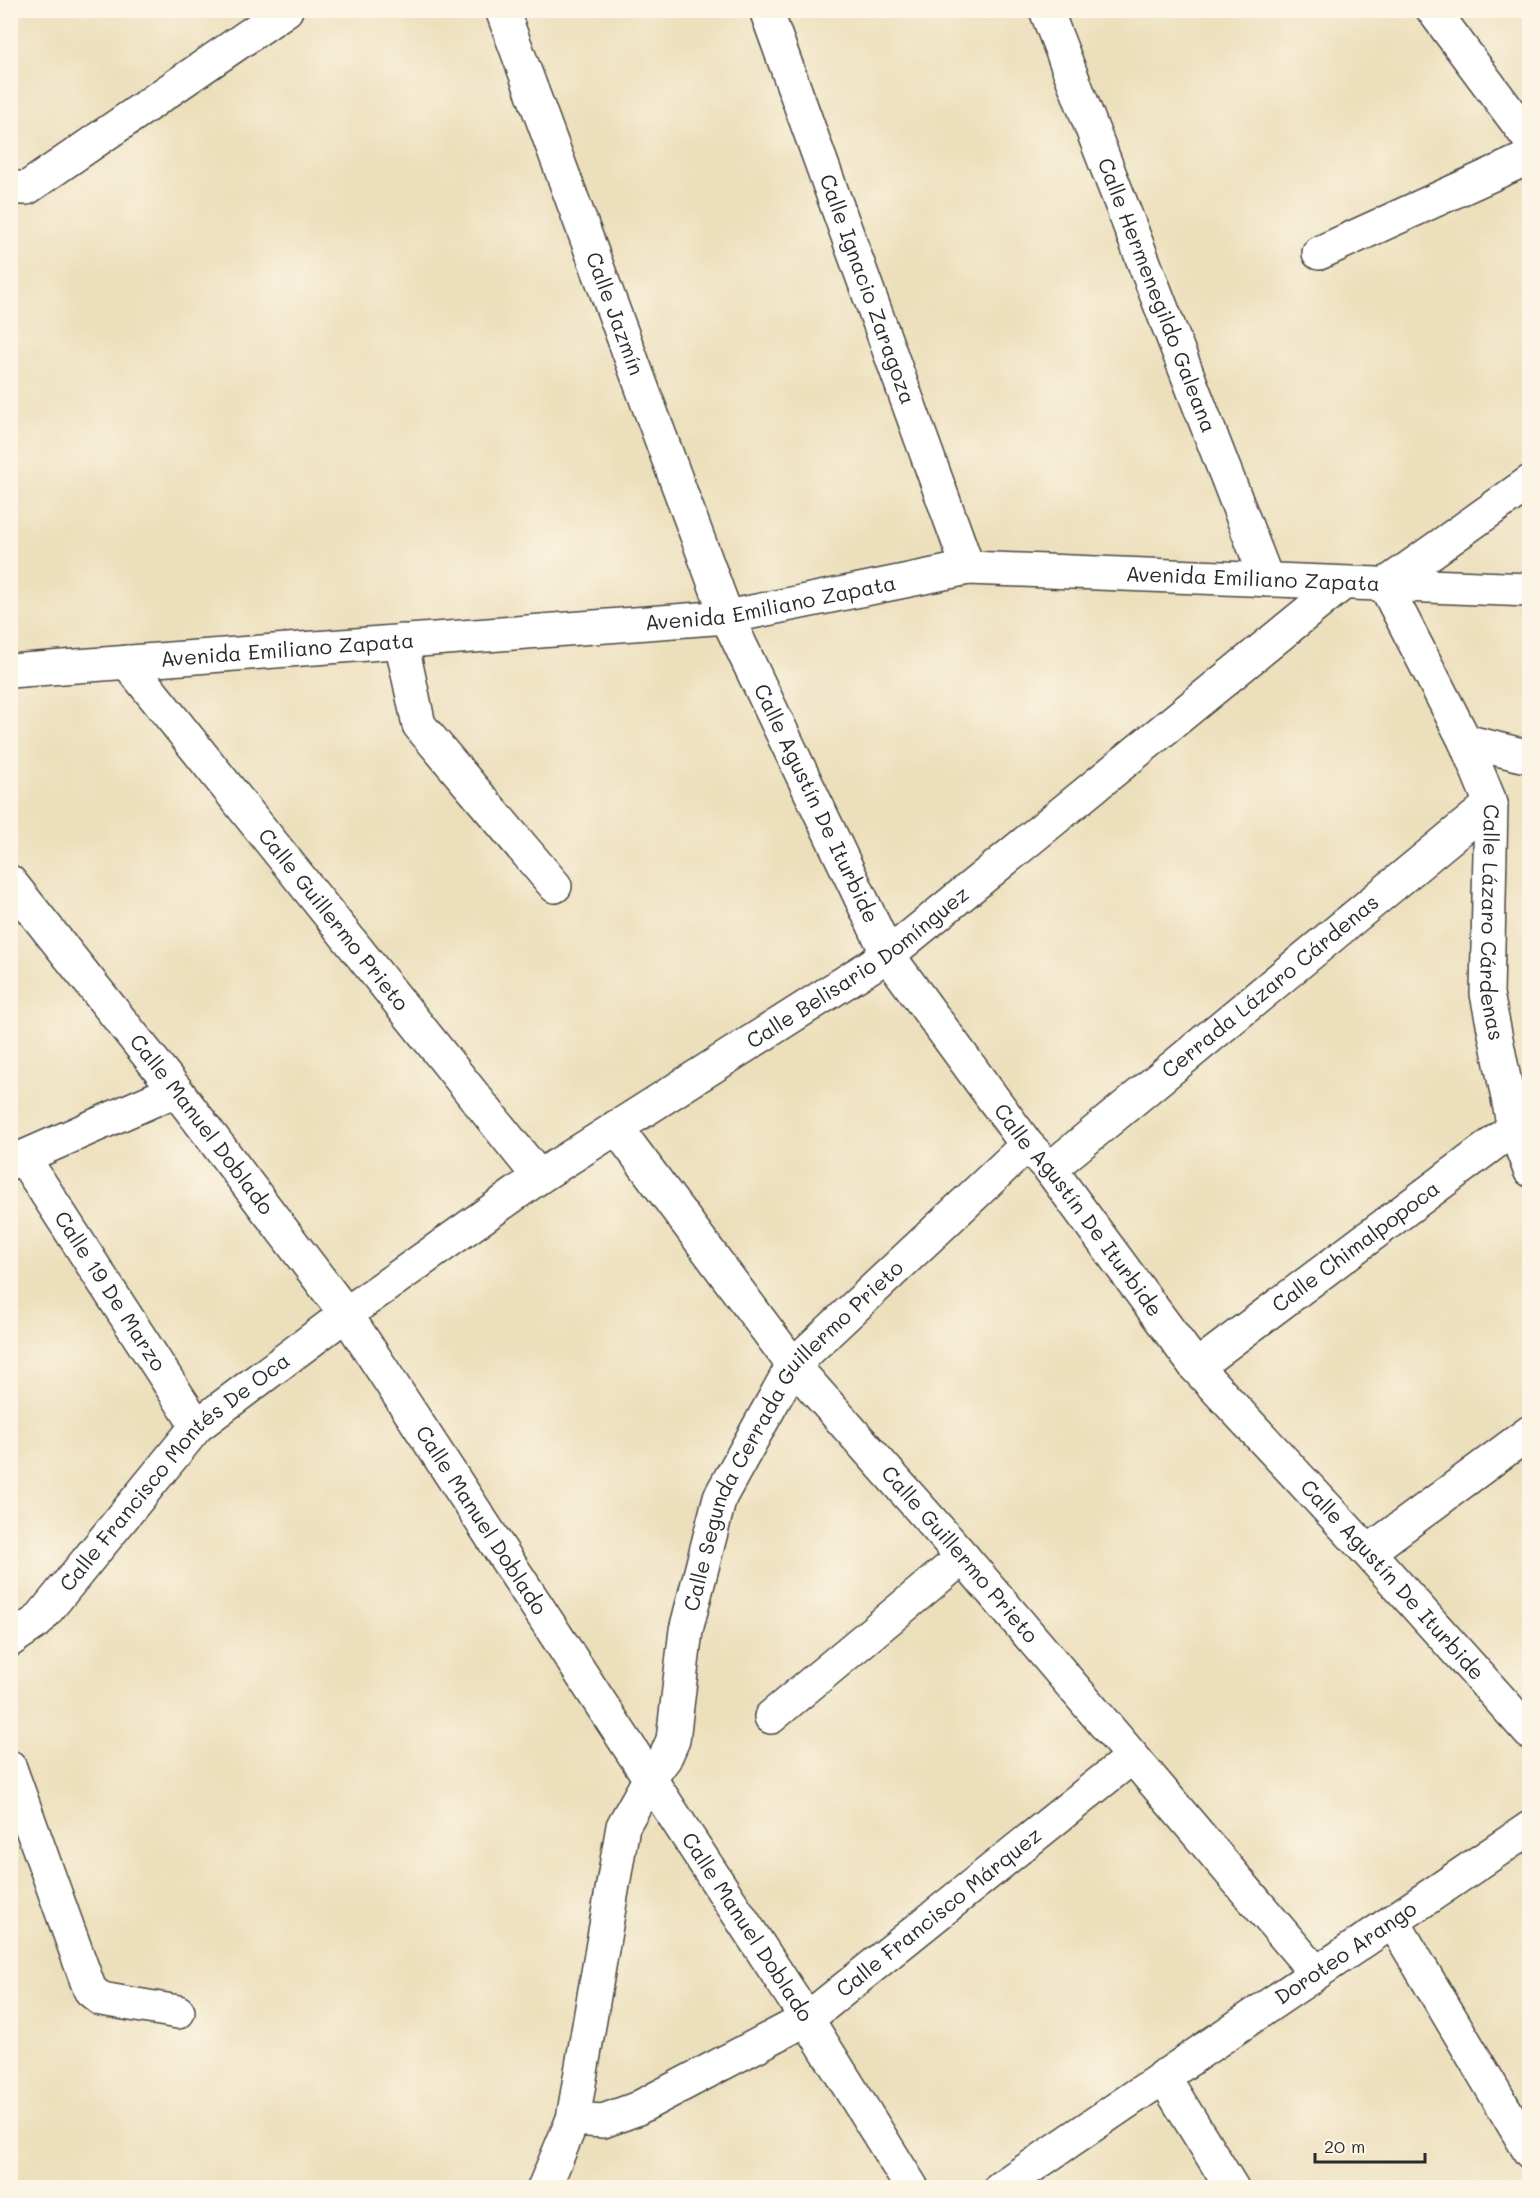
<svg xmlns="http://www.w3.org/2000/svg" width="1540" height="2198" font-family="Mali,sans-serif">
<style>
.lines{fill:none;stroke-linecap:round;stroke-linejoin:round}
.minor-casing{stroke:#484641;stroke-width:36}
.minor{stroke:#fff;stroke-width:33}
.labels{text-anchor:middle;stroke-width:4.5;stroke-linejoin:round;paint-order:stroke}
.street-label{font-size:21px;fill:#2b2b2b;stroke:#fcf5e5}
</style>
<rect width="100%" height="100%" fill="#fcf5e5"/>
<filter id="ink" filterUnits="userSpaceOnUse"><feTurbulence type="fractalNoise" baseFrequency=".0167" numOctaves="2"/><feDisplacementMap in="SourceGraphic" scale="12" xChannelSelector="R" yChannelSelector="G"/><feConvolveMatrix kernelMatrix="1 2 1 2 8 2 1 2 1" color-interpolation-filters="sRGB"/></filter>
<filter id="wash" filterUnits="userSpaceOnUse"><feTurbulence type="fractalNoise" baseFrequency=".008" numOctaves="4" result="noise"/><feDisplacementMap in="SourceGraphic" scale="24" xChannelSelector="R" yChannelSelector="G"/><feGaussianBlur stdDeviation="1.35" result="paint"/><feColorMatrix in="noise" values="0 0 0 0 0 0 0 0 0 0 0 0 0 0 0 0 0 1.4 0 .05"/><feComposite in="paint" operator="in"/></filter>
<g filter="url(#wash)">
<rect width="100%" height="100%" fill="#ecdfbc"/>
</g>
<g filter="url(#ink)">
<g class="lines">
<g class="minor-casing">
<g id="minor">
<path id="s1" d="M502,10L727,617L888,955L1027,1145L1050,1169L1196,1367L1368,1552L1530,1733"/>
<path id="s2" d="M766,10L968,568"/>
<path id="s3" d="M1046,10L1267,580"/>
<path d="M1433,10L1530,140"/>
<path d="M10,186L11,188H27L286,10"/>
<path d="M1319,253L1530,157"/>
<path id="s4" d="M1385,585L1465,741L1491,804L1487,994L1514,1128L1530,1170"/>
<path d="M1385,585L1530,482"/>
<path d="M401,641L419,725L555,886"/>
<path id="s5" d="M127,662L539,1177"/>
<path id="s6" d="M10,671L727,617L968,568L1530,590"/>
<path d="M1465,741L1530,757"/>
<path id="s7" d="M10,882L176,1090L346,1314L807,2019L912,2188"/>
<path id="s8" d="M616,1127L793,1365L963,1557L1316,1973"/>
<path id="s9" d="M23,1157L197,1426"/>
<path d="M10,1163L176,1090"/>
<path id="s10" d="M1050,1169L1491,804"/>
<path id="s11" d="M1196,1367L1514,1128"/>
<path d="M1368,1552L1530,1432"/>
<path id="s12" d="M10,1640L38,1621L197,1426L346,1314L539,1177L888,955L1342,584"/>
<path d="M771,1717L963,1557"/>
<path d="M10,1768L90,1990L101,1999L178,2012"/>
<path d="M1394,1923L1530,2152"/>
<path d="M1163,2076L1232,2188"/>
<path id="s13" d="M573,2119L603,2121L636,2109L807,2019L1132,1757"/>
<path id="s14" d="M544,2188L573,2119L623,1826L650,1778L665,1758L673,1740L686,1630L720,1497L793,1365L1027,1145"/>
<path id="s15" d="M1000,2188L1530,1828"/>
</g>
</g>
<use href="#minor" class="minor"/>
</g>
</g>
<g class="labels">
<g class="street-label">
<text dy="7" stroke="none"><textPath href="#s2" startOffset="297">Calle Ignacio Zaragoza</textPath></text>
<text dy="7" stroke="none"><textPath href="#s3" startOffset="306">Calle Hermenegildo Galeana</textPath></text>
<text dy="7" stroke="none"><textPath href="#s1" startOffset="324">Calle Jazmín</textPath></text>
<text dy="7" stroke="none"><textPath href="#s6" startOffset="1250">Avenida Emiliano Zapata</textPath></text>
<text dy="7" stroke="none"><textPath href="#s6" startOffset="764">Avenida Emiliano Zapata</textPath></text>
<text dy="7" stroke="none"><textPath href="#s6" startOffset="278">Avenida Emiliano Zapata</textPath></text>
<text dy="7" stroke="none"><textPath href="#s1" startOffset="854">Calle Agustín De Iturbide</textPath></text>
<text dy="7" stroke="none"><textPath href="#s5" startOffset="330">Calle Guillermo Prieto</textPath></text>
<text dy="7" stroke="none"><textPath href="#s4" startOffset="362">Calle Lázaro Cárdenas</textPath></text>
<text dy="7" stroke="none"><textPath href="#s12" startOffset="1090">Calle Belisario Domínguez</textPath></text>
<text dy="7" stroke="none"><textPath href="#s10" startOffset="286">Cerrada Lázaro Cárdenas</textPath></text>
<text dy="7" stroke="none"><textPath href="#s7" startOffset="309">Calle Manuel Doblado</textPath></text>
<text dy="7" stroke="none"><textPath href="#s1" startOffset="1340">Calle Agustín De Iturbide</textPath></text>
<text dy="7" stroke="none"><textPath href="#s11" startOffset="200">Calle Chimalpopoca</textPath></text>
<text dy="7" stroke="none"><textPath href="#s9" startOffset="160">Calle 19 De Marzo</textPath></text>
<text dy="7" stroke="none"><textPath href="#s14" startOffset="810">Calle Segunda Cerrada Guillermo Prieto</textPath></text>
<text dy="7" stroke="none"><textPath href="#s12" startOffset="237">Calle Francisco Montés De Oca</textPath></text>
<text dy="7" stroke="none"><textPath href="#s7" startOffset="794">Calle Manuel Doblado</textPath></text>
<text dy="7" stroke="none"><textPath href="#s8" startOffset="549">Calle Guillermo Prieto</textPath></text>
<text dy="7" stroke="none"><textPath href="#s1" startOffset="1826">Calle Agustín De Iturbide</textPath></text>
<text dy="7" stroke="none"><textPath href="#s13" startOffset="428">Calle Francisco Márquez</textPath></text>
<text dy="7" stroke="none"><textPath href="#s7" startOffset="1280">Calle Manuel Doblado</textPath></text>
<text dy="7" stroke="none"><textPath href="#s15" startOffset="418">Doroteo Arango</textPath></text>
</g>
</g>
<rect width="1540" height="2198" fill="none" stroke="#fcf5e5" stroke-width="36"/>
<path d="M1315 2153v9h110v-9" fill="none" stroke="#2b2b2b" stroke-width="3"/>
<text x="1324" y="2153" font-size="18" fill="#2b2b2b" stroke="#fcf5e5" stroke-width="4.5" paint-order="stroke">20 m</text>
</svg>
